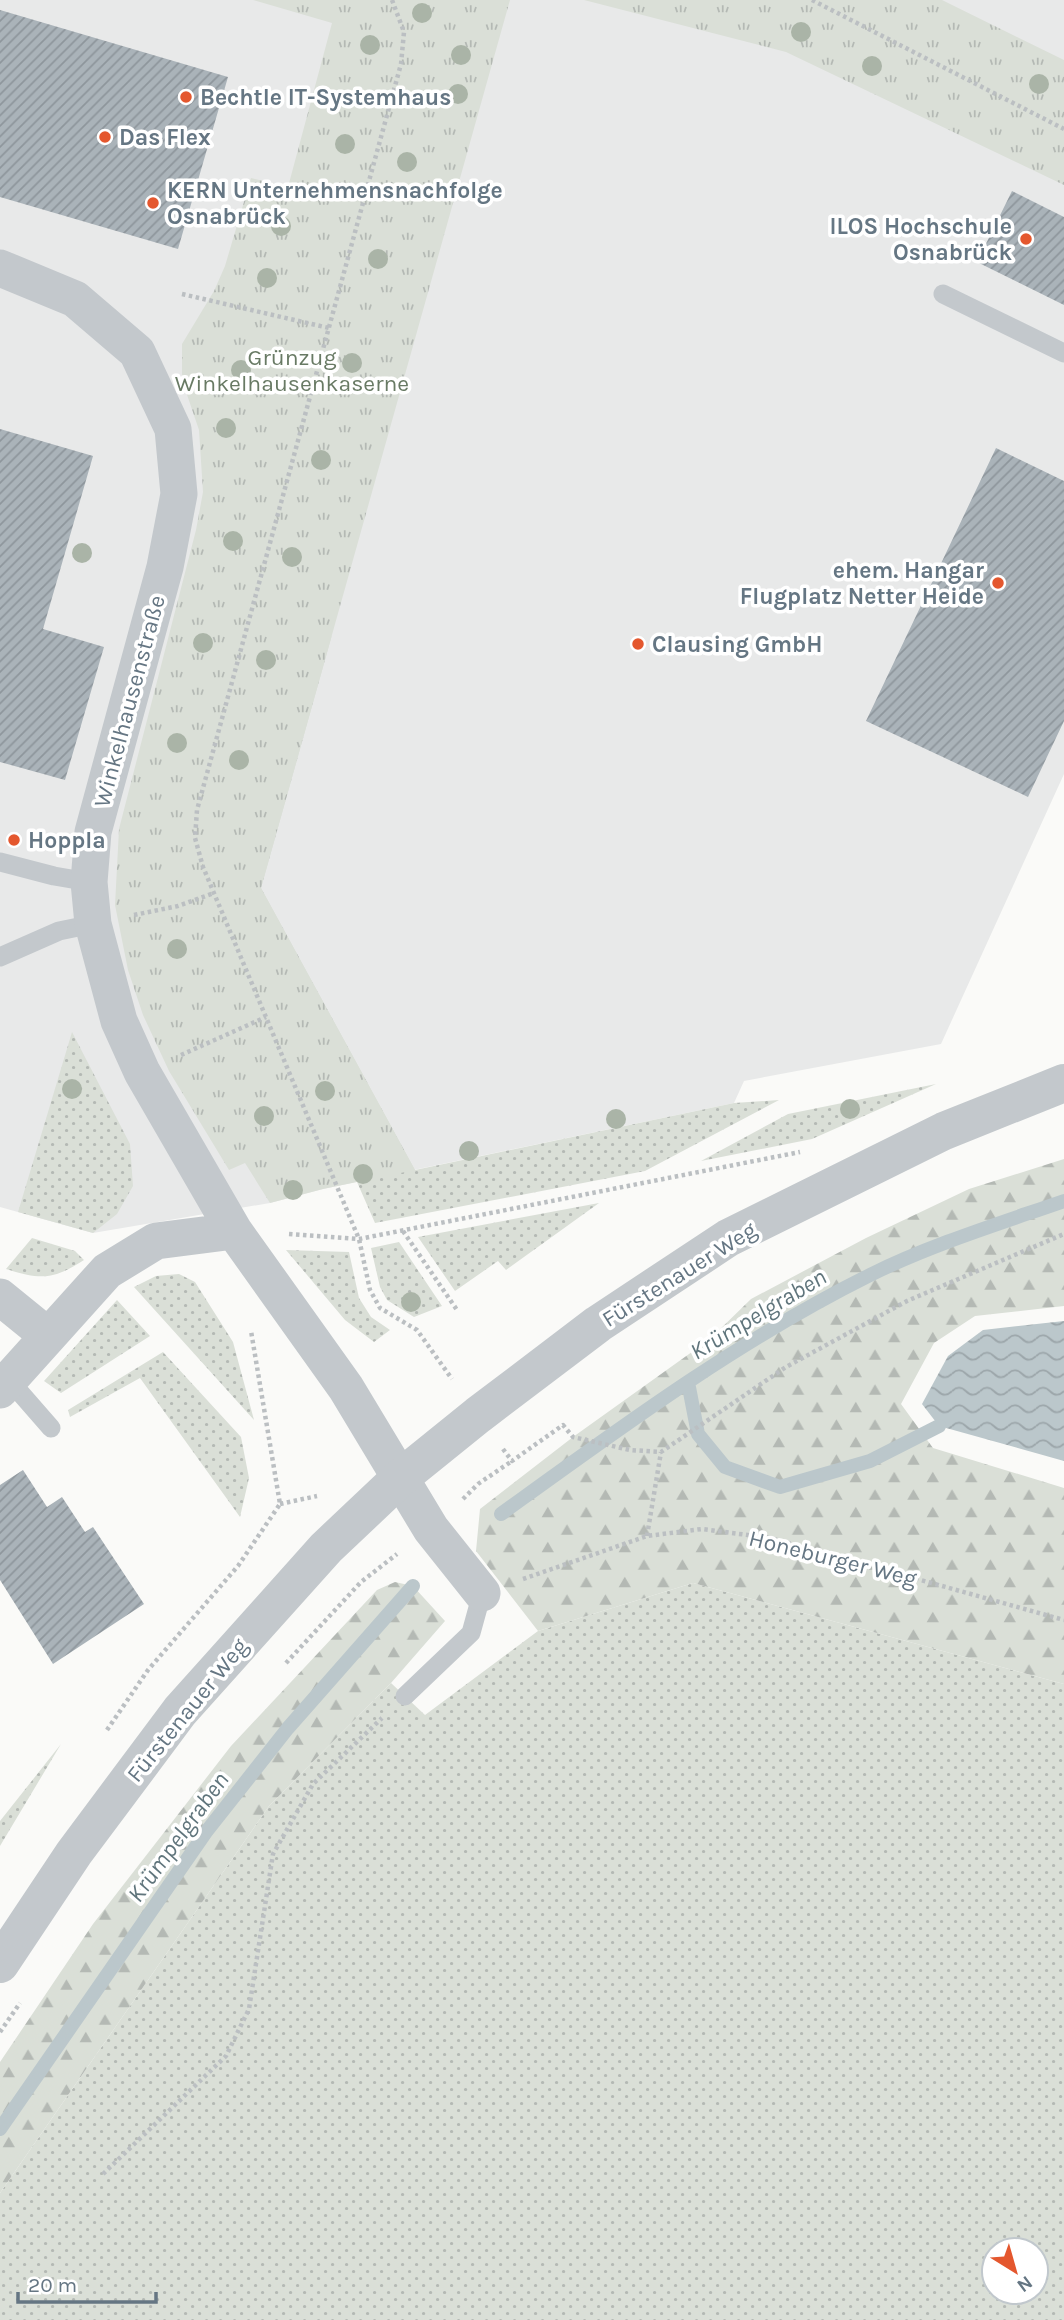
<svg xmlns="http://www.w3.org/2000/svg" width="1064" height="2320" font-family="Karla,sans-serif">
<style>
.built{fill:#e8e9e9}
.grass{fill:url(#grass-dots);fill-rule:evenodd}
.forest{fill:url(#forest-firs)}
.park{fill:url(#park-tufts)}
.water{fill:url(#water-waves)}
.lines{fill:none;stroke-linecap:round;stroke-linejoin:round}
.stream{stroke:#bbc7cb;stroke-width:14}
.building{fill:url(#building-hatch)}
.path{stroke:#bbbfc2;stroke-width:4.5;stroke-dasharray:3.5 3.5;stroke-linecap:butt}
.service{stroke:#c3c8cc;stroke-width:19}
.minor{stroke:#c3c8cc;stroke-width:37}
.tertiary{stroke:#c3c8cc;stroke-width:38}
.tree{fill:#aab4a7}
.poi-dot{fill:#e4572e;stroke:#fff;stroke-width:2.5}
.labels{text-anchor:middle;stroke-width:7;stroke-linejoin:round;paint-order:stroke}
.poi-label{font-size:23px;font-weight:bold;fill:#657683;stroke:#fff;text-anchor:start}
.park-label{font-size:23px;fill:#687a64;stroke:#fff}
.street-label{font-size:23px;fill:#657683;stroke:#fff}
.water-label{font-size:24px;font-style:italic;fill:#60757c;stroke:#fff}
</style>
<defs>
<pattern id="grass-dots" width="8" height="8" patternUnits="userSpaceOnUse" patternTransform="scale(1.75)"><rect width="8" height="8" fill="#dadfd7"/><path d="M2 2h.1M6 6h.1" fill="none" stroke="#b4b9b4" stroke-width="1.8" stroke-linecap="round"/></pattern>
<pattern id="forest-firs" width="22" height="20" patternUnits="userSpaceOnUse" patternTransform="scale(1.75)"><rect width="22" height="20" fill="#dadfd7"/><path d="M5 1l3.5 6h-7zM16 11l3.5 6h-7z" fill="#b4b9b4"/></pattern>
<pattern id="park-tufts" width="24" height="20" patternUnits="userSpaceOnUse" patternTransform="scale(1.75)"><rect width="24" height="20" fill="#dadfd7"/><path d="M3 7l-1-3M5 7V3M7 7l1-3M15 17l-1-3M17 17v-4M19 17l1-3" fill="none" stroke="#b4b9b4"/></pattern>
<pattern id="water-waves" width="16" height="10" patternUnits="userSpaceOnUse" patternTransform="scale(1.75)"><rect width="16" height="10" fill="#bbc7cb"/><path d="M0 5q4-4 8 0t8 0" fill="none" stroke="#9ca6aa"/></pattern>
<pattern id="building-hatch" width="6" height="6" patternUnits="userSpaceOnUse" patternTransform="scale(1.75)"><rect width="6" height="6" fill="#aab3b9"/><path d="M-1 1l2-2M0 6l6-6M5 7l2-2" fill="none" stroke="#8e969c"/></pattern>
</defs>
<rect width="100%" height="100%" fill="#fafaf8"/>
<path class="built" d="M0,0H1064V774L941,1044L744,1081L734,1103L323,1189L270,1203L93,1233L0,1207Z"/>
<path class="grass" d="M332,635L261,888L415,1170L734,1103L779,1100L645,1171L375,1223L210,847Z
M72,1032L130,1144L133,1186L117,1214L93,1233L18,1212Z
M936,1084L812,1139L701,1161L788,1114Z
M599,1203L506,1270L498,1261L455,1291L418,1237Z
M32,1238L75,1251L84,1260C53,1280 41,1280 6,1269Z
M399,1242L442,1306L414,1317L387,1300L380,1287L371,1248Z
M286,1250L349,1252L359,1298L371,1317L390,1330L374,1342L345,1320Z
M179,1274L195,1282L233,1342L254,1420L134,1287L156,1276Z
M117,1300L150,1336L61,1393L44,1381Z
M163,1352L241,1437L249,1478L240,1517L140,1378L70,1417L68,1410Z
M693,1583L1064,1684V2320H0V2193L269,1806L391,1683L425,1715L538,1631ZM994,2250H1036V2292H994Z
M61,1744L0,1846V1821Z"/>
<path class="forest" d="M1064,1159V1306L975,1316L934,1343L901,1404L933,1448L1064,1488V1684L693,1583L538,1631L476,1551L480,1509L573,1437L710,1339L751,1299L866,1238L969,1189Z
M395,1582L413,1586L445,1621L391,1683L269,1806L0,2193V2062L93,1924L231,1746L377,1590Z"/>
<path class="park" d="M253,0H510L261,888L415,1170L323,1189L270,1203L245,1163L229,1170L169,1071L143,1015L128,970L115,905L119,829L196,530L203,492L199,430L182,380V344L214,291L225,266L251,178L288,187L332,23Z
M584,0H942L1064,60V185L786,52Z"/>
<path class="water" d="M1064,1321V1461L939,1426L922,1404L948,1356L983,1330Z"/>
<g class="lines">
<path class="stream" d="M688,1382L698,1434L725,1467L780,1487L870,1461L939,1426
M501,1514C620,1428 739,1340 870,1275C930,1245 1001,1223 1064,1201
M0,2129L206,1832L288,1728L413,1586"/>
</g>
<path class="building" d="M0,10L228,77L178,249L0,197Z
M1012,191L1064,217V305L977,262Z
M0,429L93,456L43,629L104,647L65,780L0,762Z
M996,448L1064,481V721L1028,797L866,721Z
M23,1470L47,1507L62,1497L85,1532L93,1527L144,1604L53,1664L0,1580V1485Z"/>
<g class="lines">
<path class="path" d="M392,0L404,32L401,64L197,810L195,838L203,867L359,1239L370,1290L380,1308L417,1330L452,1379
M812,0L1064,129
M182,294L329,328
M134,915L178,906L214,893
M181,1055L266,1017
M403,1231L457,1310
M289,1234L359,1239L800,1152
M503,1449L512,1461L563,1425L573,1437L630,1450L661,1452L786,1367L907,1301L1064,1234
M463,1499L478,1484L512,1461
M280,1504L317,1496
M647,1536L661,1452
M523,1579L647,1536L702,1529L770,1538L1064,1620
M286,1663L361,1582L397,1554
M107,1730L148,1670L238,1566L280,1504L251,1331
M0,2032L20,2003
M103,2174L226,2056L249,2009L273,1854L313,1784L382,1718"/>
<path class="service" d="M943,294L1064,353
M0,862L54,876L89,882
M0,957L59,931L93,924
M10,1381L51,1428
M405,1696L471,1633L482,1593"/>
<path class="minor" d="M0,268L75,299L137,352L173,429L179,494L165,567L93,832L89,882L93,924L119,1021L142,1072L234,1231L346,1388L431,1529L482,1593
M0,1297L48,1336
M0,1390L107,1271L156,1241L234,1231"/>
<path class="tertiary" d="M0,1964L74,1853L180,1711L326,1548L400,1478L478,1415L598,1324L728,1238L944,1131L1064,1083"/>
</g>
<g class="tree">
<circle cx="422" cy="13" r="10"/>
<circle cx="801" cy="32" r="10"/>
<circle cx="370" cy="45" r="10"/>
<circle cx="461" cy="55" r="10"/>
<circle cx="872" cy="66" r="10"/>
<circle cx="1039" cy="84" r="10"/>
<circle cx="458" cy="94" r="10"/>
<circle cx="345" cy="144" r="10"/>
<circle cx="407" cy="162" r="10"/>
<circle cx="281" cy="226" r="10"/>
<circle cx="378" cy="259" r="10"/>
<circle cx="267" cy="278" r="10"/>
<circle cx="352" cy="363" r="10"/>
<circle cx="241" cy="370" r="10"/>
<circle cx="226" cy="428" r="10"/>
<circle cx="321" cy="460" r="10"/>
<circle cx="233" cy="541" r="10"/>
<circle cx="82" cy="553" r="10"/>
<circle cx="292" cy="557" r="10"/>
<circle cx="203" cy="643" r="10"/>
<circle cx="266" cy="660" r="10"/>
<circle cx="177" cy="743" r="10"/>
<circle cx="239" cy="760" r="10"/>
<circle cx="177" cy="949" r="10"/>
<circle cx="72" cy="1089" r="10"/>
<circle cx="325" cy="1091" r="10"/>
<circle cx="850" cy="1109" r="10"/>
<circle cx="264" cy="1116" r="10"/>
<circle cx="616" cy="1119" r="10"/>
<circle cx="469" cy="1151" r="10"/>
<circle cx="363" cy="1174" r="10"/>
<circle cx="293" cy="1190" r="10"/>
<circle cx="411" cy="1302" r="10"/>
</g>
<g class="poi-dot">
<circle cx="186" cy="97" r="7"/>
<circle cx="105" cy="137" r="7"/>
<circle cx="153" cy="203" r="7"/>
<circle cx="1026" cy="239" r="7"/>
<circle cx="998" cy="583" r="7"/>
<circle cx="638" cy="644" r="7"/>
<circle cx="14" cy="840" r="7"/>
</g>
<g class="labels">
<g class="poi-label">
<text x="200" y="105">Bechtle IT-Systemhaus</text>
<text x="119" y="145">Das Flex</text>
<text x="167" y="198">KERN Unternehmensnachfolge<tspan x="167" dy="26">Osnabrück</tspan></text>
<text x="1012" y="234" text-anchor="end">ILOS Hochschule<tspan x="1012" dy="26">Osnabrück</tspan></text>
<text x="984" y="578" text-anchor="end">ehem. Hangar<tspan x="984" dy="26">Flugplatz Netter Heide</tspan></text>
<text x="652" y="652">Clausing GmbH</text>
<text x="28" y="848">Hoppla</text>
</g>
<g class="park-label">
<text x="292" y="365">Grünzug<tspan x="292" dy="26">Winkelhausenkaserne</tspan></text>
</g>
<g class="street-label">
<text transform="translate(129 701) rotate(-75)" y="8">Winkelhausenstraße</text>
<text transform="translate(679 1274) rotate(-32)" y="8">Fürstenauer Weg</text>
<text transform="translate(833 1558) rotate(14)" y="8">Honeburger Weg</text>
<text transform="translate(187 1710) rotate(-51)" y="8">Fürstenauer Weg</text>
</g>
<g class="water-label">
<text transform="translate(758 1314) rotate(-31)" y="8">Krümpelgraben</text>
<text transform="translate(178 1837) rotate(-54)" y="8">Krümpelgraben</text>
</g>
</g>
<g transform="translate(1015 2271) rotate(143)"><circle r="33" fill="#ffffff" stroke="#c1c8cd" stroke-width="2"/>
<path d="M0-5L12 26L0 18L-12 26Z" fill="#e4572e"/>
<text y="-10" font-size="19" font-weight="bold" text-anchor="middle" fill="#657683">N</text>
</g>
<path d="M18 2292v10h138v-10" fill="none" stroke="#657683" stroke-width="3.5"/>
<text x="28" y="2292" font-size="21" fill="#657683" stroke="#ffffff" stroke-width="5" paint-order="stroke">20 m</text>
</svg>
